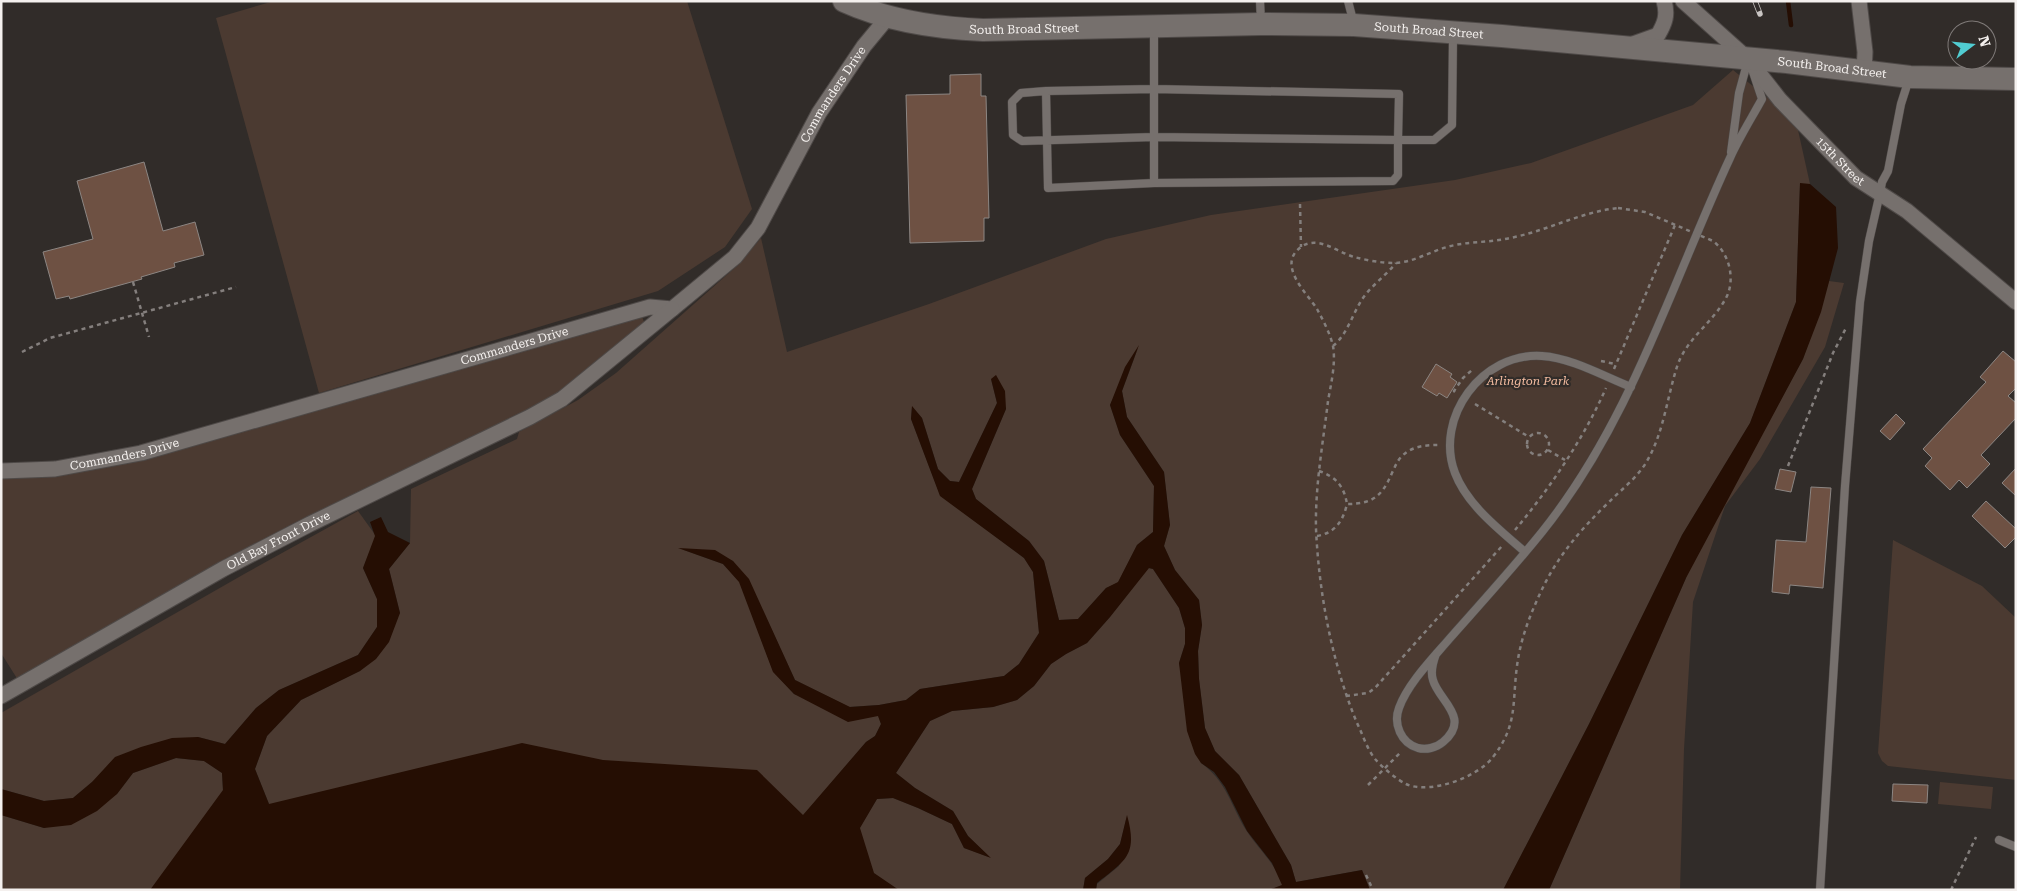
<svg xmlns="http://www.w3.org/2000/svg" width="2017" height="891" font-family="'Roboto Serif',serif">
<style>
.green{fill:#4b3a31}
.water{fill:#250e03}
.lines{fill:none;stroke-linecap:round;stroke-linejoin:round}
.stream{stroke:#250e03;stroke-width:4.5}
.building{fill:#6e5143;stroke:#8c8683}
.lane-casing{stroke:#4e4947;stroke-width:9}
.street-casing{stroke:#4e4947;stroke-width:17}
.secondary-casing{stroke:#4e4947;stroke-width:24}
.path{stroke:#847f7d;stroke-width:2.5;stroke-dasharray:4 4;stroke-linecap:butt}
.lane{stroke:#76706d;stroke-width:8}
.street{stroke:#76706d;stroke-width:15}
.secondary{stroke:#76706d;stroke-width:22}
.rail-casing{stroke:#c9c5c3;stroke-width:5.5}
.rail{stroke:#312c29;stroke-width:4;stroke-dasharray:11;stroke-linecap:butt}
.labels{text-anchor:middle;stroke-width:4.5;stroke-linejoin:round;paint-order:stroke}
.street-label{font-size:12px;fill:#f4f0ee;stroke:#312c29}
.park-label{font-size:12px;font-style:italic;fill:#f4bca0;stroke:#312c29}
</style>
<rect width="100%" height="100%" fill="#312c29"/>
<path class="green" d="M274,1H687L752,209L725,247L658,291L319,393L216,18Z
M1733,70L1796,121L1810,184H1800L1796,302L1750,423L1682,535L1589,724L1503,890H1370L1362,870L1296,882L1291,865L1239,775L1215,751L1205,728L1199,679L1198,651L1202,625L1199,600L1175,570L1164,546L1170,525L1164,472L1127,417L1122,391L1138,348L1110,405L1120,435L1154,486L1153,532L1137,545L1118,583L1106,588L1078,619L1059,620L1044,561L1029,541L976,499L972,489L1006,409L991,379L997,403L959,482L950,481L938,469L922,418L912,407L911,419L940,495L1024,558L1033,572L1039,633L1019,664L1004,676L920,689L906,700L879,705L849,707L795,680L770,626L733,561L681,549L723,564L740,582L773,671L794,694L878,715L881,724L875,736L866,742L803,816L730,890H1V815L44,828L117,794L133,773L176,758L204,761L222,773L223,791L269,804L255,769L267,736L301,700L360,671L400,613L389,569L410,543L411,489L517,439L519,432L578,400L616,373L738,265L761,238L787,352L929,304L1106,239L1211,215L1455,180L1531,163L1693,105Z
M1829,281L1844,283L1825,347L1760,459L1725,506L1693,602L1684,749L1680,890H1549L1686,578L1694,544L1767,425L1803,359Z
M642,316L644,322L632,334L560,392L18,680L1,653V477L61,475Z
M358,511L376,536L363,568L377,599V627L358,655L279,690L256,708L225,744L198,737L92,782L73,798L44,801L1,789V713L246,573Z
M1893,540L1982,586L2016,618V780L1888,766L1882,761L1878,753Z
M1148,568L1153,569L1179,608L1185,628V644L1179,663L1201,763C1227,782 1230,804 1246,830C1259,850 1275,863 1283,885L1269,890H1096L1097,884L1119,866L1127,816L1120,844L1108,859L1085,878L1083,890H805L860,827L877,799L893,798L918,808L952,824L964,848L989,857L968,836L953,811L915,788L896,773L930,721L952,711L993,707L1017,700L1034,686L1051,664L1066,654L1087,643L1110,617Z
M1940,782L1993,787L1991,809L1938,804Z"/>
<path class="water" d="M1800,183L1810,184L1836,207L1838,248L1821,312L1803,359L1686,578L1549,890H1503L1589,724L1682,535L1750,423L1796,302Z
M1139,345L1122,391L1127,417L1164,472L1170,525L1164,546L1175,570L1199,600L1202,625L1198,651L1199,679L1205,728L1215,751L1239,775L1291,865L1296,882L1362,870L1370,890H1269L1282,885L1272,863L1247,831L1225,787L1214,772L1201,763L1195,754L1187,731L1179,663L1185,644V628L1179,608L1153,569L1149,568L1110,617L1087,643L1066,654L1051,664L1034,686L1017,700L993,707L952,711L930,721L896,773L915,788L953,811L968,836L991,858L964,848L952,824L918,808L893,798L877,799L860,828L874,873L899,890H150L223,790L222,773L204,761L176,758L133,773L117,794L97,811L71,825L44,828L1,815V789L44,801L73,798L92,782L115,757L141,747L172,738L198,737L225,744L256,708L279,690L358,655L377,627V599L363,568L375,536L370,522L381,517L388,532L410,543L389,569L400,613L389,642L376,659L360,671L301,700L267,736L255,769L269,804L522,743L603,760L757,770L803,815L866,742L875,736L881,724L878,716L848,722L794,694L773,672L739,582L723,564L678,548L715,550L733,561L749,579L795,680L850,707L879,705L906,700L920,689L1004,676L1019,664L1039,633L1033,572L1024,558L940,496L911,419L912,406L922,418L938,469L950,481L959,482L997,403L991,379L996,375L1005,391L1006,409L972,489L976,499L1029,541L1044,561L1059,620L1078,619L1106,588L1118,582L1137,545L1153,532L1154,486L1120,435L1110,405L1125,367Z
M1127,815C1138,855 1126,860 1097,883L1096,890H1083L1085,878L1108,859L1120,844Z"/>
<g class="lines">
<path class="stream" d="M1788,1L1791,25"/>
</g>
<path class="building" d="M981,74V96H986L989,218H984V241L910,243L906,95L950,94V75Z
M144,162L163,231L195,222L204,255L174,263L175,267L141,277L142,279L70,299L69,296L56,299L43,252L93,239L77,181Z
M2003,351L2016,362V388L2008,396L2016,403V418L1981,455L1990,464L1967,488L1959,480L1950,490L1925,466L1932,458L1923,449L1986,382L1980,377Z
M1436,364L1452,374L1450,377L1457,382L1447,398L1439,393L1437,396L1422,387Z
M1896,414L1905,423L1890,440L1880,431Z
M2016,468V496L2002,483Z
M1780,469L1796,472L1791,492L1775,489Z
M1811,487L1831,488L1823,588L1790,585L1789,594L1772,592L1776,540L1806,542Z
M1986,501L2016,529V537L2005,548L1972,516Z
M1893,784L1928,785L1927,803L1892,801Z"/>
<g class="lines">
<g class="lane-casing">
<path id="lane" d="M1260,1L1261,22
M1348,1L1354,24
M1154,27V89L1046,91L1048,188L1154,183V89L1399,94L1398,140H1434L1452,125L1453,36
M1046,91L1021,93L1012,102L1013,135L1022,141L1154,137L1398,140V175L1393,181L1154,183
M1731,152L1739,93L1748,60
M1525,552C1500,530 1467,505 1455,473C1434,418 1482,352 1542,356C1572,358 1603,376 1631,387
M1436,654C1433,662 1430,671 1433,680C1438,700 1472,718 1443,742C1436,748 1426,750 1418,748C1401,743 1393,724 1399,708C1408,683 1434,657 1451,637C1482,602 1513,568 1542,532C1631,421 1671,285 1730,158C1739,138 1751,119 1762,99L1753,72
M1999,840L2016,847
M1820,890L1845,486L1860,302L1869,241L1880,193L1882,182L1888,171L1901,104L1909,79"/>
</g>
<g class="street-casing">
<g id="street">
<path id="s1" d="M1683,1L1748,59L1780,100L1856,178L1907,211L2016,302"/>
<path d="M1859,1L1865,52L1864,72"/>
<path d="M1630,45L1658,35C1665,23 1668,15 1664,1"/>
<path id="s2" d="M1,471L55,469L141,453L650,307L672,309L735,257L758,228L819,113L864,46L888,17"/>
<path id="s3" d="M1,696L223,569L310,524L530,417L562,399L672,309"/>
</g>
</g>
<g class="secondary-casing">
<g id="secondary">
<path id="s4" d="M844,1C888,21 935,28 983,30L1261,24L1354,25L1502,36L1787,62L1910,77L2016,79"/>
</g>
</g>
<path class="path" d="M1300,204L1301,247
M1618,208L1645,212L1713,241C1729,253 1736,279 1726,298C1712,324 1684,340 1676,370C1667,399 1663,434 1647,461C1638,477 1622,489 1609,502C1579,531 1555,559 1538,598C1528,620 1520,642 1517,666C1512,703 1518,725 1493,757C1478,777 1430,795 1406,784C1396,779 1383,768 1375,759C1367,749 1363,735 1357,723C1332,663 1319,594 1316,529C1315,486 1323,443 1328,401C1331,384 1336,363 1333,346C1330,333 1323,320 1317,309C1307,293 1276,265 1301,247C1318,235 1337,252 1354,257C1366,260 1381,263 1393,263C1412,263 1429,252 1447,247C1467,241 1489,243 1510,238C1547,231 1580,212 1618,208Z
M133,282L149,337
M1333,346C1349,333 1353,310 1366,294C1375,283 1387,274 1396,263
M22,352L50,338L236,287
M1601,361L1615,364
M1614,369L1675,225
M1455,392L1454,391L1463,378L1472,370
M1475,404L1529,437
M1527 444a11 11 0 1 1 22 0a11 11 0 1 1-22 0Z
M1548,450L1565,460
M1788,466L1833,353L1846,328
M1319,471C1336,477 1344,486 1347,504
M1515,530C1550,488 1584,438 1606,388
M1317,536C1335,533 1343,521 1347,504C1373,504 1382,496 1392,473C1395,467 1397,461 1402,456C1412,446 1426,445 1439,445
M1346,696L1368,693L1375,688L1502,546
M1368,785L1401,752
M1366,875L1373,890
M1951,890L1976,837"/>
<use href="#lane" class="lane"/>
<use href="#street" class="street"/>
<use href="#secondary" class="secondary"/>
<g class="rail-casing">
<path id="rail" d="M1755,1L1760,14"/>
</g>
<use href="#rail" class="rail"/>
</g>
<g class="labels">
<g class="street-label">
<text dy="4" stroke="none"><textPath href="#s4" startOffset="184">South Broad Street</textPath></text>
<text dy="4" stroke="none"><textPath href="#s4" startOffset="589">South Broad Street</textPath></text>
<text dy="4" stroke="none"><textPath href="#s4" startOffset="994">South Broad Street</textPath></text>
<text dy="4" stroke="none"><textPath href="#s2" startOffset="965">Commanders Drive</textPath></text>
<text dy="4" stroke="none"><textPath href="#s1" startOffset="225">15th Street</textPath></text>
<text dy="4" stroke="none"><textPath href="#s2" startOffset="530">Commanders Drive</textPath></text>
<text dy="4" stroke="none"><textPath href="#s2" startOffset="125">Commanders Drive</textPath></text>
<text dy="4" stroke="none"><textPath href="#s3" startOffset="318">Old Bay Front Drive</textPath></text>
</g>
<g class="park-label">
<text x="1528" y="385">Arlington Park</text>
</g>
</g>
<rect width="2017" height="891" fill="none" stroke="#f4f0ee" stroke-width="5"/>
<g transform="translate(1972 45) rotate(74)"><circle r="24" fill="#312c29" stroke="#7f7a78"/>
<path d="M0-4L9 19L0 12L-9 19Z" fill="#51ccd1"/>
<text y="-8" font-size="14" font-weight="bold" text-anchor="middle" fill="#f4f0ee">N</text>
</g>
</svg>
